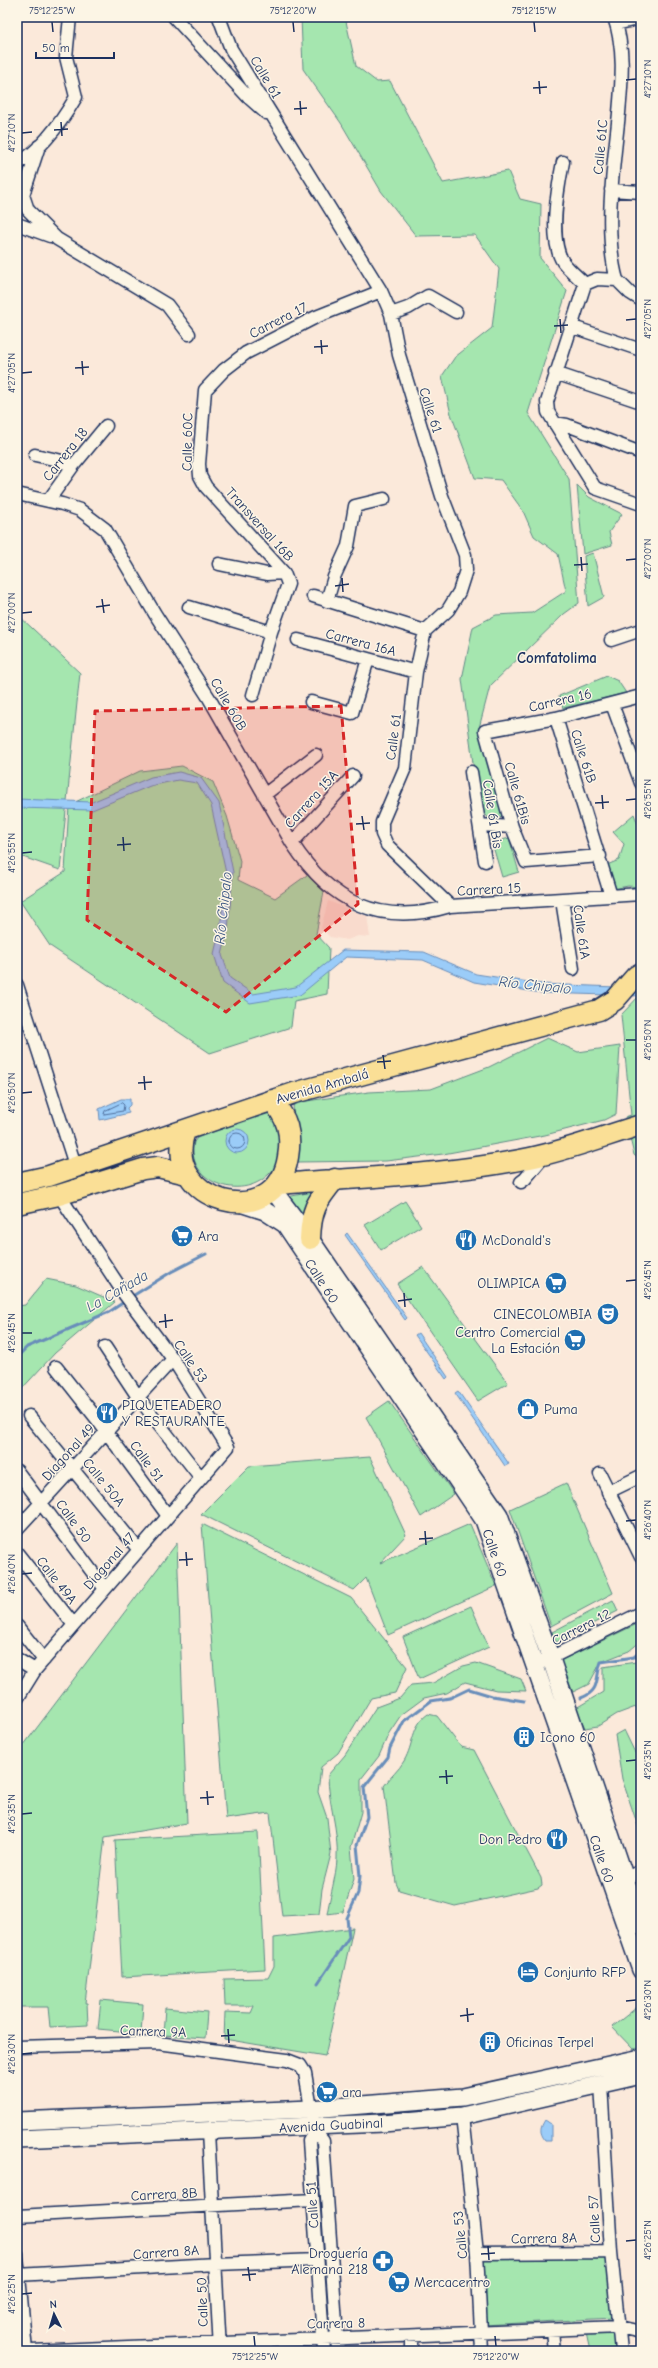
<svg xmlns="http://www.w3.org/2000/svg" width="658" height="2368" font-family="'Comic Neue',sans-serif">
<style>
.built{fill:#f9dbcd}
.green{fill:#a5e6af;stroke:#608a86}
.water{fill:#9bccf8;stroke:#688dba}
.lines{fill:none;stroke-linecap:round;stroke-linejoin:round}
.shore{stroke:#4e6e9c;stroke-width:1}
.stream{stroke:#688dba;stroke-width:3}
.street-casing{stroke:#1b2f5e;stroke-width:15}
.secondary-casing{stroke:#1b2f5e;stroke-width:20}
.primary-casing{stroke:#1b2f5e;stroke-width:23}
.street{stroke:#fcf5e5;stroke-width:12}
.secondary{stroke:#fcf5e5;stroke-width:17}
.primary{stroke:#fadf96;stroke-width:20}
.marked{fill:#d62828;fill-opacity:0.2;stroke:#d62828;stroke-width:3;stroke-dasharray:8 5;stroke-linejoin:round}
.ticks{fill:none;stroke:#1b2f5e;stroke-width:1.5}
.labels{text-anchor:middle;stroke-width:3;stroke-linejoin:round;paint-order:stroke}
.street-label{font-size:14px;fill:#1b2f5e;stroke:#fcf5e5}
.poi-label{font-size:14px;fill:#1b2f5e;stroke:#fcf5e5;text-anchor:start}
.neighbourhood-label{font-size:15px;font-weight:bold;fill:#1b2f5e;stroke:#fcf5e5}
.water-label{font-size:15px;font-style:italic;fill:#3b5684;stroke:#fcf5e5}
.neatline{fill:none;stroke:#1b2f5e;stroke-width:1.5}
.ticks-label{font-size:10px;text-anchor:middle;fill:#1b2f5e}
</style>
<rect width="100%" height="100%" fill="#fbe9da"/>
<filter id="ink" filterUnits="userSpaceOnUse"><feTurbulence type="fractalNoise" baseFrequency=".025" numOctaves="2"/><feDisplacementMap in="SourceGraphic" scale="8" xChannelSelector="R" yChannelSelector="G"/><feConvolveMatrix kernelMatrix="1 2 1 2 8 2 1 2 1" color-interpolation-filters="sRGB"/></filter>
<g filter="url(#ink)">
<path class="built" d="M328,901L367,916L370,937L358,936L347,940L330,937L321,928Z"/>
<path class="green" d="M301,17H345L356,66L377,82L390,81L443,183L508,171L520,199L541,204L540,258L567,291L528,413L569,479L579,603L564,614L490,686L479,728L499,788L505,816L489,818L479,809L462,679L473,627L496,615L532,613L566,591L558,554L534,536L523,511L501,480L475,478L451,414L442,376L455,357L492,328L499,269L475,235L416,236L381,191L341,123L303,69Z
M577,485L589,497L622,514L609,532L612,545L583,554Z
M593,553L604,597L588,606L584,556Z
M17,614L80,673L60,870L17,855Z
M607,676L618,681L626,693L563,708L559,696Z
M182,766L213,782L227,816L240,861L238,880L275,898L307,875L324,892L316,934L329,948L327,994L294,1001L291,1027L210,1053L50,946L20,901L65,872L69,805L140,771Z
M634,814L641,832V887L628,886L613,889L607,865L619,860L624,844L613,832Z
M509,838L519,872L502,877L492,843Z
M641,994V1167L640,1160L634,1155L625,1117L631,1115L621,1015Z
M547,1038L578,1052L620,1046L616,1114L604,1120L545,1135L443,1154L386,1161L296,1162L293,1103L369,1092L431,1089L489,1067Z
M264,1112H271C281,1127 281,1129 280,1146C279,1151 280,1158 279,1162C277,1166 272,1171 269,1174C240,1203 185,1181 194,1142L197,1138Z
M317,1191L303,1219L287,1197Z
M405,1201L421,1226L381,1250L365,1225Z
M423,1267L508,1383L478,1401L397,1284Z
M46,1279L76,1285L115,1302L55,1353L17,1394V1306L25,1305Z
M389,1401L454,1494L421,1517L366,1417Z
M370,1457L406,1535L380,1563L470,1524L496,1586L388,1635L366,1578L354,1590L201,1514L249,1466Z
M566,1483L613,1593L551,1626L510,1509Z
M202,1524L351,1598L407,1667L395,1693L371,1698L338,1753L321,1767L318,1792L327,1818L331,1854L322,1889L319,1914L282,1916L270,1813L226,1819Z
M177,1543L187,1823L105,1837L85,2003H87L88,2025L50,2027L48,2007H17V1754Z
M613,1600L618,1611L556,1642L552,1632Z
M471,1606L489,1647L419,1679L403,1637Z
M641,1622V1641L629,1651L601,1662L589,1684L573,1692L560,1661Z
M641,1658V1705L617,1714L598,1726L585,1728L576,1708L603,1692V1667L636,1662Z
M476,1663L521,1679L526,1691L496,1690L465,1682L447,1693L424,1698L401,1715L389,1733L379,1756L361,1779V1812L351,1847L354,1879L343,1912L327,1914C330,1896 336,1877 337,1859C339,1830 328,1803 328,1775L345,1755L376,1707L400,1698L411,1685L433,1683L463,1666Z
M428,1714L437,1716L461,1747L474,1750L541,1878L542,1885L538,1888L455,1906L399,1890L396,1883L384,1786C390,1777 399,1770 404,1761C414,1744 411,1726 428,1714Z
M624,1730L641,1765V1835L622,1779L615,1735Z
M258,1832L265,1969L122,1977L115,1840Z
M353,1928L325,2056L224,2039L225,2012L251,2013L254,2006H225L224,1979L268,1978L274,1966V1938Z
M101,2000L143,2004L141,2033L98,2029Z
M641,2004V2047L633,2049L612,2027Z
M165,2008L207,2012L205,2038L163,2035Z
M608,2256L612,2318L483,2325L481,2258Z
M615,2331L617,2351H590L586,2333Z"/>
<path class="water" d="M179,772L201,778L219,803L233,872L228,930L222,955L230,978L253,994L296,987L343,950L424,952L476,974L542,984L641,988V996L541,993L474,982L423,960L346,957L300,995L250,1003L223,983L214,954L220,929L226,873L211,805L197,783L178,780L150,786L92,810L17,808V799L92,802L151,777Z
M121,1099H130V1105L127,1108L129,1113L100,1120L99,1109Z
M225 1141a12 12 0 1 1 24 0a12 12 0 1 1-24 0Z
M347,1233L407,1318L405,1320L345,1235Z
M418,1333L448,1377L446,1379L415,1335Z
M458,1391L509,1464L505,1466L455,1393Z
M545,2120L551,2124V2141H545C539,2133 540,2128 545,2120Z"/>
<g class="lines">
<path class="shore" d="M122,1103L124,1105L123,1111L104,1114L105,1111Z
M229 1141a8 8 0 1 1 16 0a8 8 0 1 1-16 0Z"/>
<path class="stream" d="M131,1297L171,1272L206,1254
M17,1357L27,1347L109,1312L127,1300
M581,1698C601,1691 595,1678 601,1662L634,1657L641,1651
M318,1983L349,1937L347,1918L358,1893L360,1876L357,1845L367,1817L364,1787L388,1757L390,1748L404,1721L431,1701L450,1698L469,1689L492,1696L524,1701"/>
<g class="street-casing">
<path id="street" d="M174,17L248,97L266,113
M219,17L231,49L381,291L391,314L399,355L442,496L465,555L466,570L459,592L448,610L425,631L416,672L405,768L382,822V834L387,845L450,906
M614,17C625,49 622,80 619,113C614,164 603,231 617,280
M616,24L641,18
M39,146L23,195L28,210L57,239L167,305L189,334
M563,162C558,187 548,239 563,262C569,270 578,277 585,284
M17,164C42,150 62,121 76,97L66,57L70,17
M611,190L641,192
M17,224L50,236
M585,284L547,402L548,412L595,488L641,504
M585,284L597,279L617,280L630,293L641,300
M391,314L408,308L428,296L456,312
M570,326L641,350
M555,373L641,402
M554,423L567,425L641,453
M35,455L58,460L73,466
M17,494L62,504L80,510L105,529L155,614L209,698L292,843C331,903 380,927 450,906L641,894
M48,501L73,466L106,426
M219,564L267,574L284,573
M313,596L425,631
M327,601L334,577L348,546L355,506L384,499
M189,607L271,632
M298,640L416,672
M611,640L641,630
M253,695L271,632L288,584L284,573L206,487L200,476L199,464L205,390L224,370L246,353L316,317L381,291
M311,702L352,713L368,659
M612,704L641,783
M556,718L611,896
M471,772L485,861
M264,795L316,755
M480,825L512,827
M292,843L353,776
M600,856L526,862L512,827L485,731L556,718L641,696
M562,900L573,969
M17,985L76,1168
M521,1182L525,1179L545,1155
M105,1347L138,1397L201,1478
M56,1367L97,1419L168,1516
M29,1416L139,1550
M17,1471L105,1589
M600,1474L641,1557
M608,1492L641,1476
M17,1529L173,1359
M17,1553L74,1625
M17,1626L44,1660
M17,1659L35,1670
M534,1666L641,1613
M17,1699L35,1670L228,1447L173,1359L125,1295L59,1195
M624,1879L641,1871
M17,2047L158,2043L287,2060L300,2065L305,2073L315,2132L323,2141L338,2351
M601,2084L611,2252L621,2351
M462,2116L477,2253L482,2351
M208,2132L220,2350
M315,2132L309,2141L324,2351
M17,2216L313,2200
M477,2253L611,2252
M17,2255L26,2351
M17,2275L216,2264L317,2260
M552,2330L554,2351
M411,2336V2351
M31,2351L619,2327L641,2332"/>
</g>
<g class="secondary-casing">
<path id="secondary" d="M273,1190L310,1239L499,1515L551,1659L641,1926
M240,1203L265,1211L285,1224L484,1520L641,1970
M17,2121L311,2109L463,2097L641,2058
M17,2139L383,2123L462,2116L641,2075"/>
</g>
<g class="primary-casing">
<path id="primary" d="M185,1131C160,1201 276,1236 288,1157C292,1133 287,1118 272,1100
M17,1183L49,1176L294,1093L599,1010L615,1000L636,976L641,973
M279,1184C363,1177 447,1175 530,1158C568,1150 604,1136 641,1125
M17,1204L59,1195L143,1169L158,1167L187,1174
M310,1239C311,1210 316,1202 335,1179"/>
</g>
<use href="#street" class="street"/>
<use href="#secondary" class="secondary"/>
<use href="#primary" class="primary"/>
</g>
</g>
<path class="marked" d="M341,706L358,904L226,1012L87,920L95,711Z"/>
<path class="ticks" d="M52,22L53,32M293,22L294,32M534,22L535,32M626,80L636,79M539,81L540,94M533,88L547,87M300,101L301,115M294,109L307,108M61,122L62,136M54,130L68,129M22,133L32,132M560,319L561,333M626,320L636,319M554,326L568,325M321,340L322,354M314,347L328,346M82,361L83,375M75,368L89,367M22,373L32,372M581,557L582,571M626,560L636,559M574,565L588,564M342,578L343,592M335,586L349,584M102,599L104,613M96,607L110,605M22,613L32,612M602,795L603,809M626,800L636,799M595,803L609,802M362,816L364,830M356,824L370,823M123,837L124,851M117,845L131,844M22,853L32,852M626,1040H636M383,1055L385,1069M377,1062L391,1061M144,1076L145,1090M138,1083L152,1082M22,1093L32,1092M626,1281L636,1280M404,1293L405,1307M398,1301L412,1299M165,1314L166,1328M159,1322L173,1320M22,1333H32M626,1521L636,1520M425,1531L426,1545M419,1539L433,1538M186,1552L187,1566M179,1560L193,1559M22,1574L32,1573M626,1761L636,1760M446,1770L447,1784M439,1777L453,1776M207,1791L208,1805M200,1798L214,1797M22,1814L32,1813M626,2001L636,2000M467,2008L468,2022M460,2016L474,2014M228,2029L229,2043M221,2036L235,2035M22,2054L32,2053M626,2241L636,2240M488,2246L489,2260M481,2254L495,2253M248,2267L250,2281M242,2275L256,2274M22,2294L32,2293M254,2336L255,2346M495,2336L496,2346"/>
<defs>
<g id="supermarket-disc" transform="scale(1.15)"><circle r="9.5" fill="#1f6fb2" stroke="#fcf5e5"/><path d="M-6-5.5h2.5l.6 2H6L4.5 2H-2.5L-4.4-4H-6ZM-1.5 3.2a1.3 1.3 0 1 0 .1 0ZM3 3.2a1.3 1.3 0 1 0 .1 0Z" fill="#fff"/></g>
<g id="restaurant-disc" transform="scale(1.15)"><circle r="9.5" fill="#1f6fb2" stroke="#fcf5e5"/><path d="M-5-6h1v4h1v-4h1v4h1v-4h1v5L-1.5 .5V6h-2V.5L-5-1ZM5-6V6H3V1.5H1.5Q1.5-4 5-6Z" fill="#fff"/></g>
<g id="theatre-disc" transform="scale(1.15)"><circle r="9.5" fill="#1f6fb2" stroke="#fcf5e5"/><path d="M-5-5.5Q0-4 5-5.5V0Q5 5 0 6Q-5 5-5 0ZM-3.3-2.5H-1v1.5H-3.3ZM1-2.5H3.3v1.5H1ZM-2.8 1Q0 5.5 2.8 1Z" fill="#fff"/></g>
<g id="shop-disc" transform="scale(1.15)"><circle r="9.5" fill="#1f6fb2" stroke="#fcf5e5"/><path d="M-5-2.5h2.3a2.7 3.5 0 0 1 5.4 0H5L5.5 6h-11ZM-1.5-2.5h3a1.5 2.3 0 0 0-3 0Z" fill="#fff"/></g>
<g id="building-disc" transform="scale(1.15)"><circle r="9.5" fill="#1f6fb2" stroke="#fcf5e5"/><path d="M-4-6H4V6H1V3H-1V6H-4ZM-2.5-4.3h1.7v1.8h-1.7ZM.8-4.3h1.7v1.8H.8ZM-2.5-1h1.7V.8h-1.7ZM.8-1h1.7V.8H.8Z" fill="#fff"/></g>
<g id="hotel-disc" transform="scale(1.15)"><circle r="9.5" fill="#1f6fb2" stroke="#fcf5e5"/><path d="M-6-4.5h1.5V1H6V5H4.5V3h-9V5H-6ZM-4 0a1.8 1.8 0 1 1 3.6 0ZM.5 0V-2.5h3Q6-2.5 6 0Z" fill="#fff"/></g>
<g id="pharmacy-disc" transform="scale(1.15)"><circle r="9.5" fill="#1f6fb2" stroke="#fcf5e5"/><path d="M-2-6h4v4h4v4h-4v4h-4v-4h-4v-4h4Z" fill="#fff"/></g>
</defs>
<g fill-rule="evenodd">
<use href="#supermarket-disc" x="182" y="1236"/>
<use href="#restaurant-disc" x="466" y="1240"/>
<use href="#supermarket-disc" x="556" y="1283"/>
<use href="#theatre-disc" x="608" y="1314"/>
<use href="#supermarket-disc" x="575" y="1340"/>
<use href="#shop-disc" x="528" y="1409"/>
<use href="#restaurant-disc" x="107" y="1413"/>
<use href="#building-disc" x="524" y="1737"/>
<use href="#restaurant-disc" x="557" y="1839"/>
<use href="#hotel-disc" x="528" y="1972"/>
<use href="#building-disc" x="490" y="2042"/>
<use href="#supermarket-disc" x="327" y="2092"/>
<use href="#pharmacy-disc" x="383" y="2261"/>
<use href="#supermarket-disc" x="399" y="2282"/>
</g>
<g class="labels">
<g class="street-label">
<text transform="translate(266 77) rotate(59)" y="5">Calle 61</text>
<text transform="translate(600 147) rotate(-85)" y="5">Calle 61C</text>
<text transform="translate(278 320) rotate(-27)" y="5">Carrera 17</text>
<text transform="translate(431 410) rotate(72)" y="5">Calle 61</text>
<text transform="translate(187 442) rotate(-89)" y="5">Calle 60C</text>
<text transform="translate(65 454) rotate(-52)" y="5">Carrera 18</text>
<text transform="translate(260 524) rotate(48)" y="5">Transversal 16B</text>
<text transform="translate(361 642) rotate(15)" y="5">Carrera 16A</text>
<text transform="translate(560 700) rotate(-13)" y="5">Carrera 16</text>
<text transform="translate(229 704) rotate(60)" y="5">Calle 60B</text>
<text transform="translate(393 737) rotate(-83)" y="5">Calle 61</text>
<text transform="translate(584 756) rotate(72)" y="5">Calle 61B</text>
<text transform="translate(518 793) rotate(74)" y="5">Calle 61Bis</text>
<text transform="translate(311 799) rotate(-48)" y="5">Carrera 15A</text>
<text transform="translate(493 814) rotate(81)" y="5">Calle 61 Bis</text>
<text transform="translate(489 889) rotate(-3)" y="5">Carrera 15</text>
<text transform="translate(582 932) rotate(82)" y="5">Calle 61A</text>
<text transform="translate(322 1086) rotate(-16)" y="5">Avenida Ambalá</text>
<text transform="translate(322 1281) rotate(57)" y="5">Calle 60</text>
<text transform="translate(191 1361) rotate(56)" y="5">Calle 53</text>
<text transform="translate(68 1452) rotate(-48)" y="5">Diagonal 49</text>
<text transform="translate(147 1461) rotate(54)" y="5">Calle 51</text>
<text transform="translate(104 1482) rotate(51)" y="5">Calle 50A</text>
<text transform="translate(74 1521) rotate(54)" y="5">Calle 50</text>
<text transform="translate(495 1553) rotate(71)" y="5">Calle 60</text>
<text transform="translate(109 1561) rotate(-49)" y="5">Diagonal 47</text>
<text transform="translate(57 1580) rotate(52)" y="5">Calle 49A</text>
<text transform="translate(581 1627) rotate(-27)" y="5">Carrera 12</text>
<text transform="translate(602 1859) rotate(71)" y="5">Calle 60</text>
<text transform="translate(153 2031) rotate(2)" y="5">Carrera 9A</text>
<text transform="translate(331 2125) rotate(-3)" y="5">Avenida Guabinal</text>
<text transform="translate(164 2194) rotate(-3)" y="5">Carrera 8B</text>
<text transform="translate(312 2205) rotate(-94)" y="5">Calle 51</text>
<text transform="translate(594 2219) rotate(-93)" y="5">Calle 57</text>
<text transform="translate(460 2235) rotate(-96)" y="5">Calle 53</text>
<text transform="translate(544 2238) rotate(-1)" y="5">Carrera 8A</text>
<text transform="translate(166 2252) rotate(-4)" y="5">Carrera 8A</text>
<text transform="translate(202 2302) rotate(-92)" y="5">Calle 50</text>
<text transform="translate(336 2323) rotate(-1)" y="5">Carrera 8</text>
</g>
<g class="poi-label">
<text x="198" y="1241">Ara</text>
<text x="482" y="1245">McDonald's</text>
<text x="540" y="1288" text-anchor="end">OLIMPICA</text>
<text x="592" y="1319" text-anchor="end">CINECOLOMBIA</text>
<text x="560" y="1337" text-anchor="end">Centro Comercial<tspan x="560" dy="16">La Estación</tspan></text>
<text x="122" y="1410">PIQUETEADERO<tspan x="122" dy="16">Y RESTAURANTE</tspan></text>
<text x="544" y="1414">Puma</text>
<text x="540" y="1742">Icono 60</text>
<text x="542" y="1844" text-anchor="end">Don Pedro</text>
<text x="544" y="1977">Conjunto RFP</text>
<text x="506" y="2047">Oficinas Terpel</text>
<text x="342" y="2097">ara</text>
<text x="368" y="2258" text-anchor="end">Droguería<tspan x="368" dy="16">Alemana 218</tspan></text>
<text x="414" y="2287">Mercacentro</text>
</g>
<g class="neighbourhood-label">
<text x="557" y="663">Comfatolima</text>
</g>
<g class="water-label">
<text transform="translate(223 908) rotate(-84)" y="5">Río Chipalo</text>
<text transform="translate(535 985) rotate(6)" y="5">Río Chipalo</text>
<text transform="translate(117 1291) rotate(-30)" y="5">La Cañada</text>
</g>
</g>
<rect width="658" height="2368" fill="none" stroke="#fcf5e5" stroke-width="44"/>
<g transform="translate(54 2314) rotate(355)" stroke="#fcf5e5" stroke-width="3" paint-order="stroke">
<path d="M0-3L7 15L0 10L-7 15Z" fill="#1b2f5e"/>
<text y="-6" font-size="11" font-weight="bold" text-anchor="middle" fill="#1b2f5e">N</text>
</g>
<path d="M36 52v6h78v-6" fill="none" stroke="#1b2f5e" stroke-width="2"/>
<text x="42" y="52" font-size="12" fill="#1b2f5e" stroke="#fcf5e5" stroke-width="3" paint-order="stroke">50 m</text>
<rect x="22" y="22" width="614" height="2324" class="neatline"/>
<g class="ticks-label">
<text x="52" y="14">75°12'25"W</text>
<text x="293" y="14">75°12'20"W</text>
<text x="534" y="14">75°12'15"W</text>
<text transform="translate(647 79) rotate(-90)" y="4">4°27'10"N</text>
<text transform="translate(11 133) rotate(-90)" y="4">4°27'10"N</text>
<text transform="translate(647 319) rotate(-90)" y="4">4°27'05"N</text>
<text transform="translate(11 373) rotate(-90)" y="4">4°27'05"N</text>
<text transform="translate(647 559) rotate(-90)" y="4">4°27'00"N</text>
<text transform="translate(11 613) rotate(-90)" y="4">4°27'00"N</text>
<text transform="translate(647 799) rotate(-90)" y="4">4°26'55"N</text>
<text transform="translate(11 853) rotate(-90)" y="4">4°26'55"N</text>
<text transform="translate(647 1040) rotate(-90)" y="4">4°26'50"N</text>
<text transform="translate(11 1093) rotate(-90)" y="4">4°26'50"N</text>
<text transform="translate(647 1280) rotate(-90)" y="4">4°26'45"N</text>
<text transform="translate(11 1333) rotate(-90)" y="4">4°26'45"N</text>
<text transform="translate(647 1520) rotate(-90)" y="4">4°26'40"N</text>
<text transform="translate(11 1574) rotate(-90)" y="4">4°26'40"N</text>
<text transform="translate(647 1760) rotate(-90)" y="4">4°26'35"N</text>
<text transform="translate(11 1814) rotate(-90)" y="4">4°26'35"N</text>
<text transform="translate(647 2000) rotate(-90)" y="4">4°26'30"N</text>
<text transform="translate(11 2054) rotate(-90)" y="4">4°26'30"N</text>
<text transform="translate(647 2240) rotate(-90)" y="4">4°26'25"N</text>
<text transform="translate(11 2294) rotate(-90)" y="4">4°26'25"N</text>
<text x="255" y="2360">75°12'25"W</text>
<text x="496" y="2360">75°12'20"W</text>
</g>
</svg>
